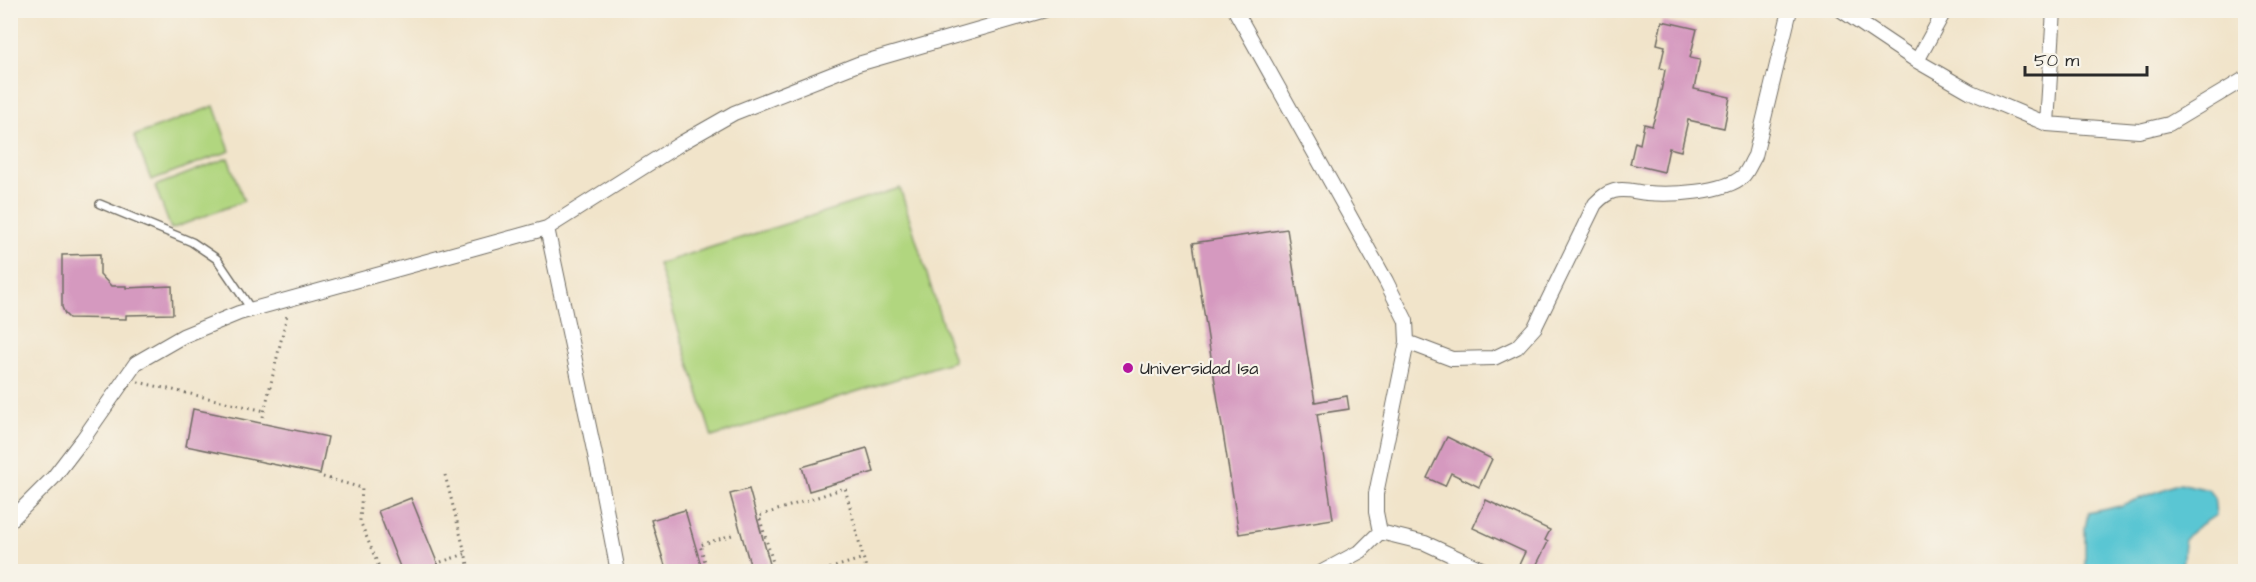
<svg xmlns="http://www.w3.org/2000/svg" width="2256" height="582" font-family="'Architects Daughter',sans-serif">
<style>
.green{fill:#b1d67f;stroke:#6e8055;stroke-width:1.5}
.water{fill:#5ac6d3;stroke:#42787f;stroke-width:1.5}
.building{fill:#d599bf}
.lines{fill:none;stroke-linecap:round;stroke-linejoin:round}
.service-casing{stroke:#706c63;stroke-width:10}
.minor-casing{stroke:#706c63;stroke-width:16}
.path{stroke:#706c63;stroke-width:3;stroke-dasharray:1.5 4.5;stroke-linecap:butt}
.service{stroke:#fff;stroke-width:7}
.minor{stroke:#fff;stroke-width:14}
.poi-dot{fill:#b5179e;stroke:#f7f3e8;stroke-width:2}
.labels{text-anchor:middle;stroke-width:4.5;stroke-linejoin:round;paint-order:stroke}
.poi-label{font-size:18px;fill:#2b2b2b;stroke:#f7f3e8;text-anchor:start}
</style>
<rect width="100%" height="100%" fill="#f7f3e8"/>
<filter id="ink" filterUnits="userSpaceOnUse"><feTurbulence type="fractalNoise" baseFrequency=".0167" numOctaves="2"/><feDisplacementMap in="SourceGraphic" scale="12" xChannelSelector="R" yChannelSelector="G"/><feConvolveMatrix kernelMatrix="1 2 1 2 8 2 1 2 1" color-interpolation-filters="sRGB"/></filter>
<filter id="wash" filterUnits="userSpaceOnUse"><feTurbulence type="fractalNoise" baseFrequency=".008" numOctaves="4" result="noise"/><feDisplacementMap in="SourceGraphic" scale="24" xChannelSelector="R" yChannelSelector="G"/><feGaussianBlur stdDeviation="1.35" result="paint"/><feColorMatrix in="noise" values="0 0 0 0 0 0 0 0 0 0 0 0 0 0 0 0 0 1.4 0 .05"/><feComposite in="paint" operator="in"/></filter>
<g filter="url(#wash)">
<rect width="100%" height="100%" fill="#f1e4ca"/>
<path class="green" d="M214,106L230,151L151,180L134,136Z
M228,158L244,201L171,229L155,186Z
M900,188L954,361L712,437L658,264Z"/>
<path class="water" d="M2180,483L2209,490L2214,496L2216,515C2206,522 2185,532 2184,544C2182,558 2186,559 2177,571H2085V528L2088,513L2120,506Z"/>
<g id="blocks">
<path class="building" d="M1662,21L1697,29L1690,58L1700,60L1694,89L1730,97L1724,128L1688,120L1681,151L1669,148L1664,172L1630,164L1635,142L1640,144L1644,124L1652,126L1658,107L1665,70L1660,68L1665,46L1657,44Z
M1287,229L1315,402L1347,396L1349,409L1317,414L1333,519L1239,534L1193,243Z
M100,254V274L111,286H126V288L172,286L173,314L126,315V319L69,318L65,314L62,307V255Z
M193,409L328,437L320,474L186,446Z
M1447,437L1492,459L1479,487L1451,473L1445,486L1427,478Z
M867,448L874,472L809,491L802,467Z
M749,489L770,564L751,568L730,494Z
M411,498L441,572H402L378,511Z
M1486,500L1550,530L1545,540L1548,542L1533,572H1527L1518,567L1525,552L1473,528Z
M685,510L703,572H667L651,520Z"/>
</g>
</g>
<g filter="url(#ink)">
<use href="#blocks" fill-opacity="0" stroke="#706c63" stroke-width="1.5"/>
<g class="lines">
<g class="service-casing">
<path id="service" d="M100,204L192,242L217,259L251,309"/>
</g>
<g class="minor-casing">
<path id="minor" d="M1235,10L1386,281L1406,321L1407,342
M1841,10L1917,61L1971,92L2047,124L2139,131L2169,124L2246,78
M1917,61L1945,10
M2047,124L2054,10
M547,228L602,488L618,572
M10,521L53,478L83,439L136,363L183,336L239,313L547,228L683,142L734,113L858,64L1045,10
M1380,532L1376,512V494L1407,342L1452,359L1494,358L1517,347L1535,327L1595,204C1601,198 1606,193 1614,191C1625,188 1636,192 1647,193C1670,195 1725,193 1743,176C1748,171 1751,162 1755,156L1790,10
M1380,532L1425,543L1488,572
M1322,572L1361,551L1380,532"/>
</g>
<path class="path" d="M138,382L265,411
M263,417L287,315
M445,475L470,572
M323,477L362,488L360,521L381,572
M441,562L465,554
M708,572L700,545L735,534
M776,572L759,516L845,488L867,572
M818,572L864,558"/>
<use href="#service" class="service"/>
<use href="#minor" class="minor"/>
</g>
</g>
<circle class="poi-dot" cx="1128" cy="368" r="6"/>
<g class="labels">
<g class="poi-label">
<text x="1140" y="374">Universidad Isa</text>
</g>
</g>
<rect width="2256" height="582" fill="none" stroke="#f7f3e8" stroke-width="36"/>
<path d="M2025 66v9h122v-9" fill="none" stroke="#2b2b2b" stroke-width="3"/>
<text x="2034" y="66" font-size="18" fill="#2b2b2b" stroke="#f7f3e8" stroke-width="4.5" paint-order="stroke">50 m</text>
</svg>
